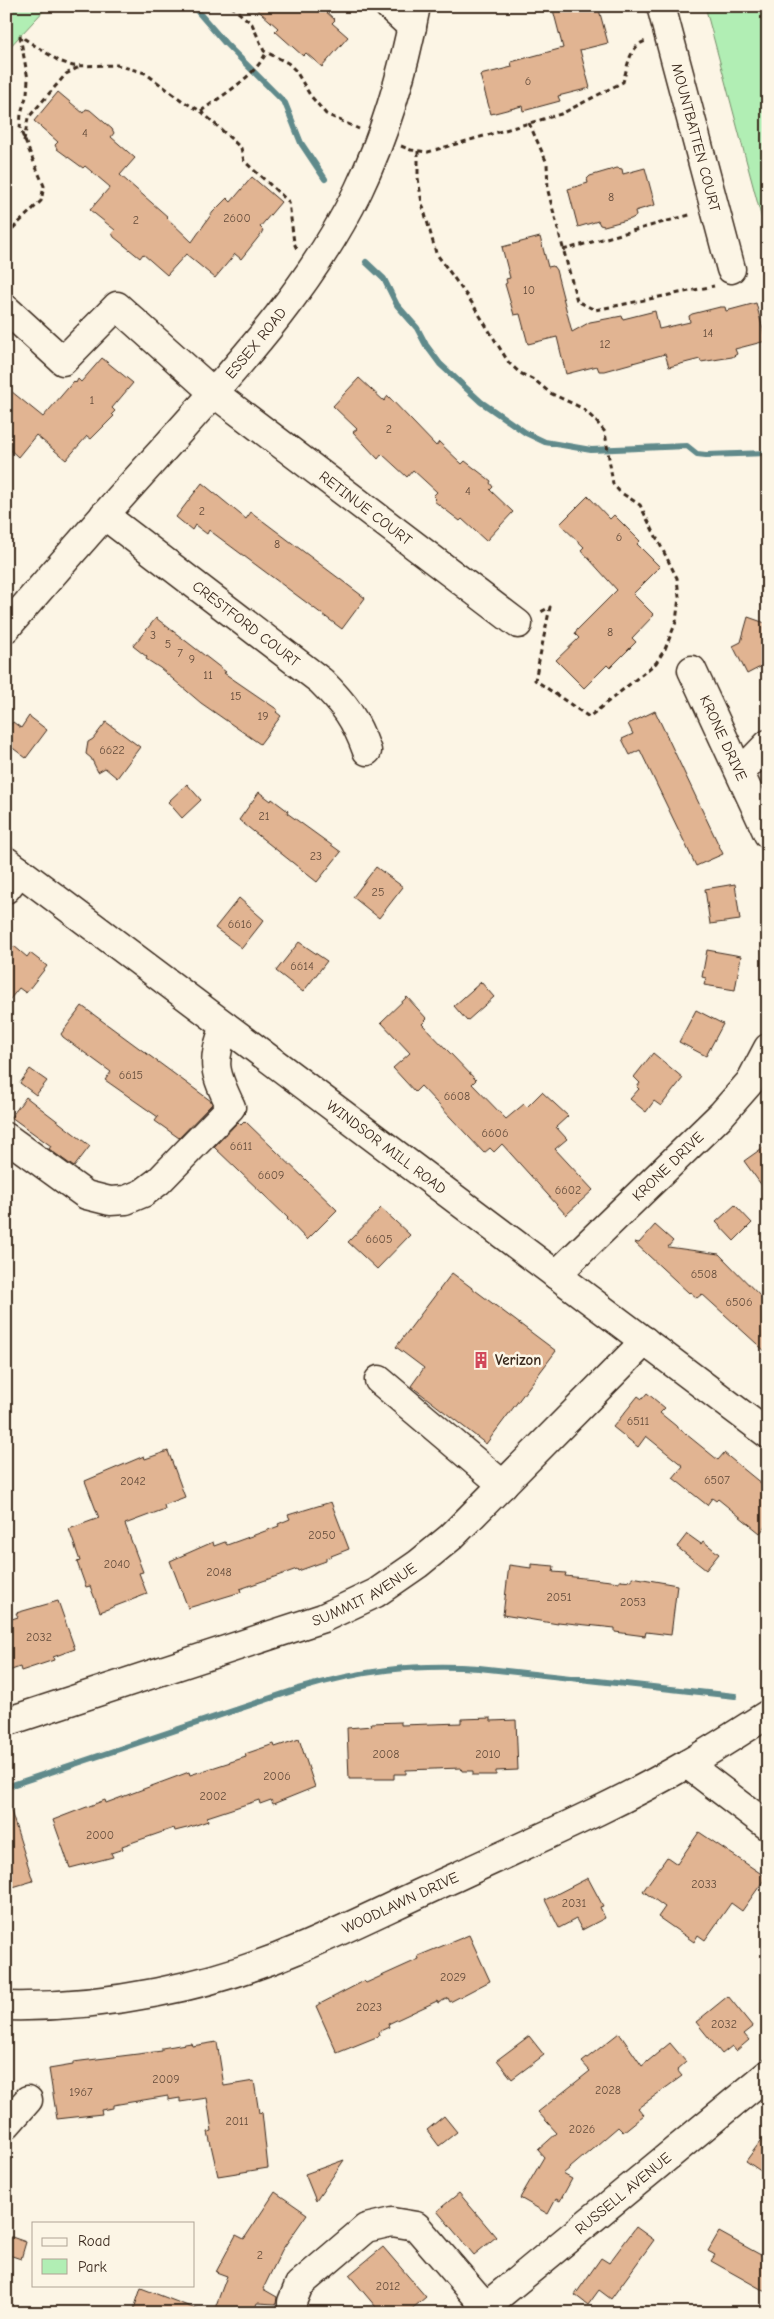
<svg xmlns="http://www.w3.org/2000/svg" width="774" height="2319" font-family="'Comic Neue',sans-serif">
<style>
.green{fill:#b1eeb4;stroke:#768c69}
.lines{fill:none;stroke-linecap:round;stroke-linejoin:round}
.stream{stroke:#608a8b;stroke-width:6}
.building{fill:#e1b492;stroke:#3b2a1e}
.minor-casing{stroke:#3b2a1e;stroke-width:31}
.major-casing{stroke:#3b2a1e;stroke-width:31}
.path{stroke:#3b2a1e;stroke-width:3;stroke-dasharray:5 4;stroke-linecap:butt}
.minor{stroke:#fcf5e5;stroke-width:28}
.major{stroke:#fcf5e5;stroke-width:28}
.labels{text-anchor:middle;stroke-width:5;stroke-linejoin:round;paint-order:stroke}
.number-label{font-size:12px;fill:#644c3b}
.street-label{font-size:15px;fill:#3b2a1e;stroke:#fcf5e5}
.poi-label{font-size:15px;font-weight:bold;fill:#3b2a1e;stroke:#fcf5e5;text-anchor:start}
</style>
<rect width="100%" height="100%" fill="#fcf5e5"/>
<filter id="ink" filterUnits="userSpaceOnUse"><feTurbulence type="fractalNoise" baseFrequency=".02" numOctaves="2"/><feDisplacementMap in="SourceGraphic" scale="10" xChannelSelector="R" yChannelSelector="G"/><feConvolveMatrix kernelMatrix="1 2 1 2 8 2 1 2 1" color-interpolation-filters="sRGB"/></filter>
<g filter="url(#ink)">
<path class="green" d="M6,6H48L6,51Z
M705,6H768V242Z"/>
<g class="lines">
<path class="stream" d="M193,6L225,43L285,103L301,143L325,179
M366,262L384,279L397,305L417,328L426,345L440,364L481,402L526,433L545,442L591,450L687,446L697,454L706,455L768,453
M6,1787L298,1689C363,1670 412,1664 479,1668L735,1696"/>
</g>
<path class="building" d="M253,6H320L335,20L332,23L348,37L322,67L306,53L303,56L275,31L278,28Z
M552,6H598L608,43L580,50L590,88L558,96L560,101L523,111L522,106L491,114L480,75L512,67L511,62L563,48Z
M58,92L83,113L86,109L90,110L112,129L114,133L111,137L135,158L120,175L168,217L167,218L192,242L213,212L227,198L231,202L252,177L281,202L260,227L263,230L261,234L241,259L235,254L215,278L186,254L167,275L143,254L140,258L114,237L112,233L115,230L90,210L110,187L85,166L83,168L57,149L55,145L58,142L34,121Z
M617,168L622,169L623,174L645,168L655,205L635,211L636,216L631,219L604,226L600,225L598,221L578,227L568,189L588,183L587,179L590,176Z
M540,237L548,267L553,266L556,270L572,332L590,322L622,316L623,319L655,311L659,329L690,322L689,316L692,314L720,307H725L726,311L756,303L766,341L735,349L737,354L732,357L701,362L700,359L669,367L665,354L604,371H599L597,366L566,374L557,337L528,344L520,314L514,315L505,284L507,283L506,279L510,278L502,247Z
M102,358L133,383L112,408L115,411L112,414L114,416L91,439L87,436L66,460L36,435L18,457L6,446V387L43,417L74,381L76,383L78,379L81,382Z
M359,378L384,401L388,396L436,446L439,442L462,464L465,461L491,481L490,483L493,487L490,490L513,512L486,541L462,519L460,521L434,501L436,499L433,496L437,492L413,470L407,477L382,454L378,459L353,432L357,429L333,406Z
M202,483L246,519L251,512L365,598L342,629L209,530L207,534L195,525L192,530L176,517Z
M588,496L610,519L614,515L640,541L637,544L660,567L633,594L654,615L632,638L636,642L610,668L607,665L584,688L556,660L579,638L575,634L577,630L617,590L581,550L584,547L560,524Z
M748,617L768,624V663L747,674L733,646L741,642Z
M156,618L226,672L224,673L278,710L276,712L281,716L260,744L201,703L160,668L146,659L147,657L133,646Z
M655,711L723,854L696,866L640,750L630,755L622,739L633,734L628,724Z
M29,716L47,730L26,758L6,743V730L13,722L21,728Z
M106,722L140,747L117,778L105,768L98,772L91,758L86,754L88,742L93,739Z
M187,784L201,800L182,818L168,802Z
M259,792L271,801L272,799L288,811L287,813L341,852L317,882L239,820Z
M376,867L403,887L379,918L353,897Z
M735,884L740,920L710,924L705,889Z
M239,898L264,920L242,948L215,928Z
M299,942L327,961L303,992L276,971Z
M14,946L27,957L30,953L47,966L26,993L19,988L6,1004V956Z
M707,950L741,956L735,990L704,985L706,978L702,977Z
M481,982L494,997L467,1021L454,1006Z
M407,997L427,1019L422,1024L476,1080L472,1084L506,1119L524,1104L527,1107L542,1092L568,1116L556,1127L567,1139L555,1149L593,1190L566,1215L502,1144L494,1152L490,1148L484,1153L421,1086L415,1092L393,1068L410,1053L381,1022Z
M82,1006L211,1101L212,1104L179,1138L155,1121L158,1117L105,1080L111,1072L63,1037L61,1034Z
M696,1010L723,1024L706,1056L679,1042Z
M653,1053L683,1078L661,1106L654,1101L646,1112L630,1099L639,1089L637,1087L640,1083L634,1077Z
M30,1069L47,1081L36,1095L20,1083Z
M26,1097L90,1146L74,1167L49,1149L51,1146L11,1117Z
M245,1121L337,1210L307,1240L287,1219L288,1218L214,1147L238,1122L241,1125Z
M768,1144V1194L744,1161Z
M735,1205L752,1223L734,1241L716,1222Z
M381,1208L410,1235L377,1269L348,1242Z
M655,1225L673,1241L668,1247L719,1254L768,1304V1354L702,1294L697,1298L690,1292L689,1293L634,1242L639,1243Z
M452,1273L556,1351L486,1444L411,1386L424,1368L396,1347Z
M647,1393L665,1408L660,1413L718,1460L724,1453L768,1489V1523L760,1533L718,1499L716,1501L712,1498L707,1505L673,1478L683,1466L646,1436L638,1447L613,1427L638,1396L642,1399Z
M168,1451L185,1497L164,1505L165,1509L125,1524L143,1572L139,1573L147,1594L100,1612L90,1586L86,1587L77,1562L80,1561L69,1529L99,1518L85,1481L144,1456L145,1459Z
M331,1502L349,1549L326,1558V1561L298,1571L297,1569L240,1589L241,1592L188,1608L170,1561L213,1542L214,1546L225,1542L227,1545L279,1526L278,1524L290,1519L288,1515Z
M687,1534L701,1544L703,1541L719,1554L706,1570L677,1547Z
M531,1564L554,1566L553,1572L566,1573L565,1576L620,1582V1580L632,1581V1577L677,1585L671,1635L646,1632L645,1636L615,1632V1628L558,1622V1624L503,1615L509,1565L531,1568Z
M58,1601L75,1649L53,1657L54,1660L21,1671L20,1667L6,1672V1621L18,1617L16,1613Z
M491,1718V1721L516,1720L518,1770L496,1771V1775H473V1771H462L461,1768L406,1770V1774H394V1779H349L347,1728L372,1726L371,1723L401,1722V1725L461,1723V1719Z
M299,1739L315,1787L273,1804L271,1800L260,1804L259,1800L207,1817L208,1821L187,1828L175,1831L174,1828L122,1846L123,1849L111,1853L113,1857L70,1868L53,1820L105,1800L106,1803L189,1772L190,1775L246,1757L245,1754L274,1744L275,1747Z
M10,1808L33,1881L6,1889V1809Z
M699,1832L766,1877L742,1911L731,1903L705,1940L698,1935L694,1942L658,1917L665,1907L643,1891L667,1857L677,1864Z
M588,1878L603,1906L600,1907L605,1918L582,1930L576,1919L559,1928L545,1900Z
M469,1935L490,1981L450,2002L448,1998L438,2003L437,2001L388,2024L389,2027L378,2032L379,2036L337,2053L316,2006L364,1981L366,1983L419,1959L418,1956Z
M728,1996L753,2027L744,2034L749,2040L736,2051L732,2046L722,2054L696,2022Z
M619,2033L642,2066L670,2043L686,2062L677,2070L682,2076L638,2108L644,2115L623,2132L618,2127L563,2174L572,2179L560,2201L556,2199L548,2214L520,2198L544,2157L538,2150L557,2133L538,2112L590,2071L582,2062Z
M529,2036L544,2055L512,2079L497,2060Z
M217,2042L224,2086L254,2081L259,2113L262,2112L268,2168L218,2176L208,2132L212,2131L207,2098L180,2102V2098L168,2100V2096L113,2105V2108L101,2110L102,2114L57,2119L49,2069L73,2065V2062L162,2051V2048L191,2043L192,2046Z
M444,2116L457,2132L439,2146L427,2130Z
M768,2131V2176L746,2161Z
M344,2160L316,2201L305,2174Z
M275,2192L307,2214L282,2250L263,2289L277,2297L276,2304L257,2303L253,2313H228L215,2308L227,2276L216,2272L236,2235L244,2239Z
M459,2193L496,2237L474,2255L437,2211Z
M636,2227L654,2240L611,2299L599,2290L588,2305L575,2295L601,2258L609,2263Z
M719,2232L768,2259V2293L711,2261L715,2255L708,2251Z
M6,2235L26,2242L21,2259L6,2254Z
M383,2247L426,2297L407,2313H381L349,2275Z
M141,2288L201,2311V2313H143L134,2309Z"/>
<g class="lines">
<g class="minor-casing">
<g id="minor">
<path d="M389,6L412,27"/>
<path id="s1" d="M661,6L731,269"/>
<path id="s2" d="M6,309L63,361L117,306L214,393L518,624"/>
<path id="s3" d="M104,515L321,681C345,705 355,718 367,751"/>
<path id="s4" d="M6,628C58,568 109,509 162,451C234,370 310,289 358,191C386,133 404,69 416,6"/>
<path id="s5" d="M692,670L768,834"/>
<path d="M741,772L768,744"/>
<path d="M6,889L20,871"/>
<path d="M6,1137L86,1195L110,1201L126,1200L143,1193L159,1181L231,1107C214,1072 211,1063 225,1026"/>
<path id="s6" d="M556,1275L722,1114L750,1082L768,1048"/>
<path d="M379,1380L503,1485"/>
<path id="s7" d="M6,1722L323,1618L376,1593L418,1564L451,1537L645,1341"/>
<path d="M687,1764L768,1826"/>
<path d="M6,2125L28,2100"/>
<path d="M292,2313V2302L299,2285L366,2228L392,2222L416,2226L486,2307"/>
<path id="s8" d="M478,2313L768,2074"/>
</g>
</g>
<g class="major-casing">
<g id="major">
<path id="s9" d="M6,861L768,1434"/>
<path id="s10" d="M6,2006C105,2008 211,1987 301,1948C353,1926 404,1900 456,1877C533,1841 613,1807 687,1764C714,1749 741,1731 768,1714"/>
</g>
</g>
<path class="path" d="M231,6L252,24L264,51L288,63L296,71L310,95L326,114L359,129
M201,111C223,95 254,77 266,53
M529,123L547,163L548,191L577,301L595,310L714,286
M24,141L28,118L66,74L79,67
M401,146L411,150L428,152L561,114L623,82C628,66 629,46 646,41
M418,151V178L422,203L436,253L472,303L509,363L520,373L536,381L550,393L582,408L595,420L605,432L613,484L620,492L640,505L677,578L679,597L676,622L665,649L656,663L589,717L535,680L550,607L539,613
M6,235L41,201L44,186L20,129L21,113L27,94L28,79L20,36L59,61L73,66L117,65L145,73L184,102L201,111L241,148L244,161L289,202L294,243L297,249
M563,250L693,214"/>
<use href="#minor" class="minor"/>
<use href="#major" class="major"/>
</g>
</g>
<defs>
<g id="building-bare" transform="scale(1.35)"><path d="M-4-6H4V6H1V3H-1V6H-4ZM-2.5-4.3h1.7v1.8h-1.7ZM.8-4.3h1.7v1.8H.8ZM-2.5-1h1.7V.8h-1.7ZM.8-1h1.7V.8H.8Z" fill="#d1495b" stroke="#fcf5e5" stroke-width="2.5" paint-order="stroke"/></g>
</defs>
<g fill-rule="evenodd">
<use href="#building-bare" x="481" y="1360"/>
</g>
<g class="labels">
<g class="number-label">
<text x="528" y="85">6</text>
<text x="85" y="137">4</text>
<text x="611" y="201">8</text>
<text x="237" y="222">2600</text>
<text x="136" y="224">2</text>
<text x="529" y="294">10</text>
<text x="708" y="337">14</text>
<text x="605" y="348">12</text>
<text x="92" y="404">1</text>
<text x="389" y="433">2</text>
<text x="468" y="495">4</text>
<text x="202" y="515">2</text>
<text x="619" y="541">6</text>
<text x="277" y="548">8</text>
<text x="610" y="636">8</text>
<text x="153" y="639">3</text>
<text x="168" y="648">5</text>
<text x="180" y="657">7</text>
<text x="192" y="663">9</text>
<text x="208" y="679">11</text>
<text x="236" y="700">15</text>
<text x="263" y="720">19</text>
<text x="112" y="754">6622</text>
<text x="264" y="820">21</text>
<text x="316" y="860">23</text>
<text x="378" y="896">25</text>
<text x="240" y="928">6616</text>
<text x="302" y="970">6614</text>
<text x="131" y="1079">6615</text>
<text x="457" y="1100">6608</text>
<text x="495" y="1137">6606</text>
<text x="241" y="1150">6611</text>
<text x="271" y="1179">6609</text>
<text x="568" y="1194">6602</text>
<text x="379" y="1243">6605</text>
<text x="704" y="1278">6508</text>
<text x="739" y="1306">6506</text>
<text x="638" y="1425">6511</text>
<text x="717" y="1484">6507</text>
<text x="133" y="1485">2042</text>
<text x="322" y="1539">2050</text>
<text x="117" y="1568">2040</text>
<text x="219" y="1576">2048</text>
<text x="559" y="1601">2051</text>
<text x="633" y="1606">2053</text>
<text x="39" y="1641">2032</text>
<text x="386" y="1758">2008</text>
<text x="488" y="1758">2010</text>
<text x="277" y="1780">2006</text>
<text x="213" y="1800">2002</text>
<text x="100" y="1839">2000</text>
<text x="704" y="1888">2033</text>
<text x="574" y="1907">2031</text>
<text x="453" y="1981">2029</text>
<text x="369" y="2011">2023</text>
<text x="724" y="2028">2032</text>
<text x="166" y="2083">2009</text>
<text x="608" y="2094">2028</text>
<text x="81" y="2096">1967</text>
<text x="237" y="2125">2011</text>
<text x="582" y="2133">2026</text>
<text x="260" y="2259">2</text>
<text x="388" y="2290">2012</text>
</g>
<g class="street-label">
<text dy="5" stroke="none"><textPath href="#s1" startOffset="136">MOUNTBATTEN COURT</textPath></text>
<text dy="5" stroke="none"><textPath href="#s4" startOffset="379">ESSEX ROAD</textPath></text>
<text dy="5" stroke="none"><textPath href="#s2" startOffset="475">RETINUE COURT</textPath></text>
<text dy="5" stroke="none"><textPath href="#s3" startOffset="179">CRESTFORD COURT</textPath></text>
<text dy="5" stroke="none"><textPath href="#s5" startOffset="75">KRONE DRIVE</textPath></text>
<text dy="5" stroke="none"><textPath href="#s9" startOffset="476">WINDSOR MILL ROAD</textPath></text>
<text dy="5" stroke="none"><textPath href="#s6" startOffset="156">KRONE DRIVE</textPath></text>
<text dy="5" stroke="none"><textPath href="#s7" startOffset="381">SUMMIT AVENUE</textPath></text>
<text dy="5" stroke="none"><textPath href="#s10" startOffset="412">WOODLAWN DRIVE</textPath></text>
<text dy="5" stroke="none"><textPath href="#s8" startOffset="188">RUSSELL AVENUE</textPath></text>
</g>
<g class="poi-label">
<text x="495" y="1365">Verizon</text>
</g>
</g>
<rect width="774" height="2319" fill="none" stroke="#fcf5e5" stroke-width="25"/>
<rect x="12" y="12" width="749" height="2294" fill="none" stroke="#3b2a1e" stroke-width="2" filter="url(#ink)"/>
<rect x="32" y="2222" width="162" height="65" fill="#fcf5e5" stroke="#afa495"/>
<rect x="42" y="2238" width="25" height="8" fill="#fcf5e5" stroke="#afa495"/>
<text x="78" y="2246" font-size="15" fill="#3b2a1e">Road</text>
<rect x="42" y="2259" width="25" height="15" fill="#b1eeb4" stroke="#afa495"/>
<text x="78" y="2272" font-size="15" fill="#3b2a1e">Park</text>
</svg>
